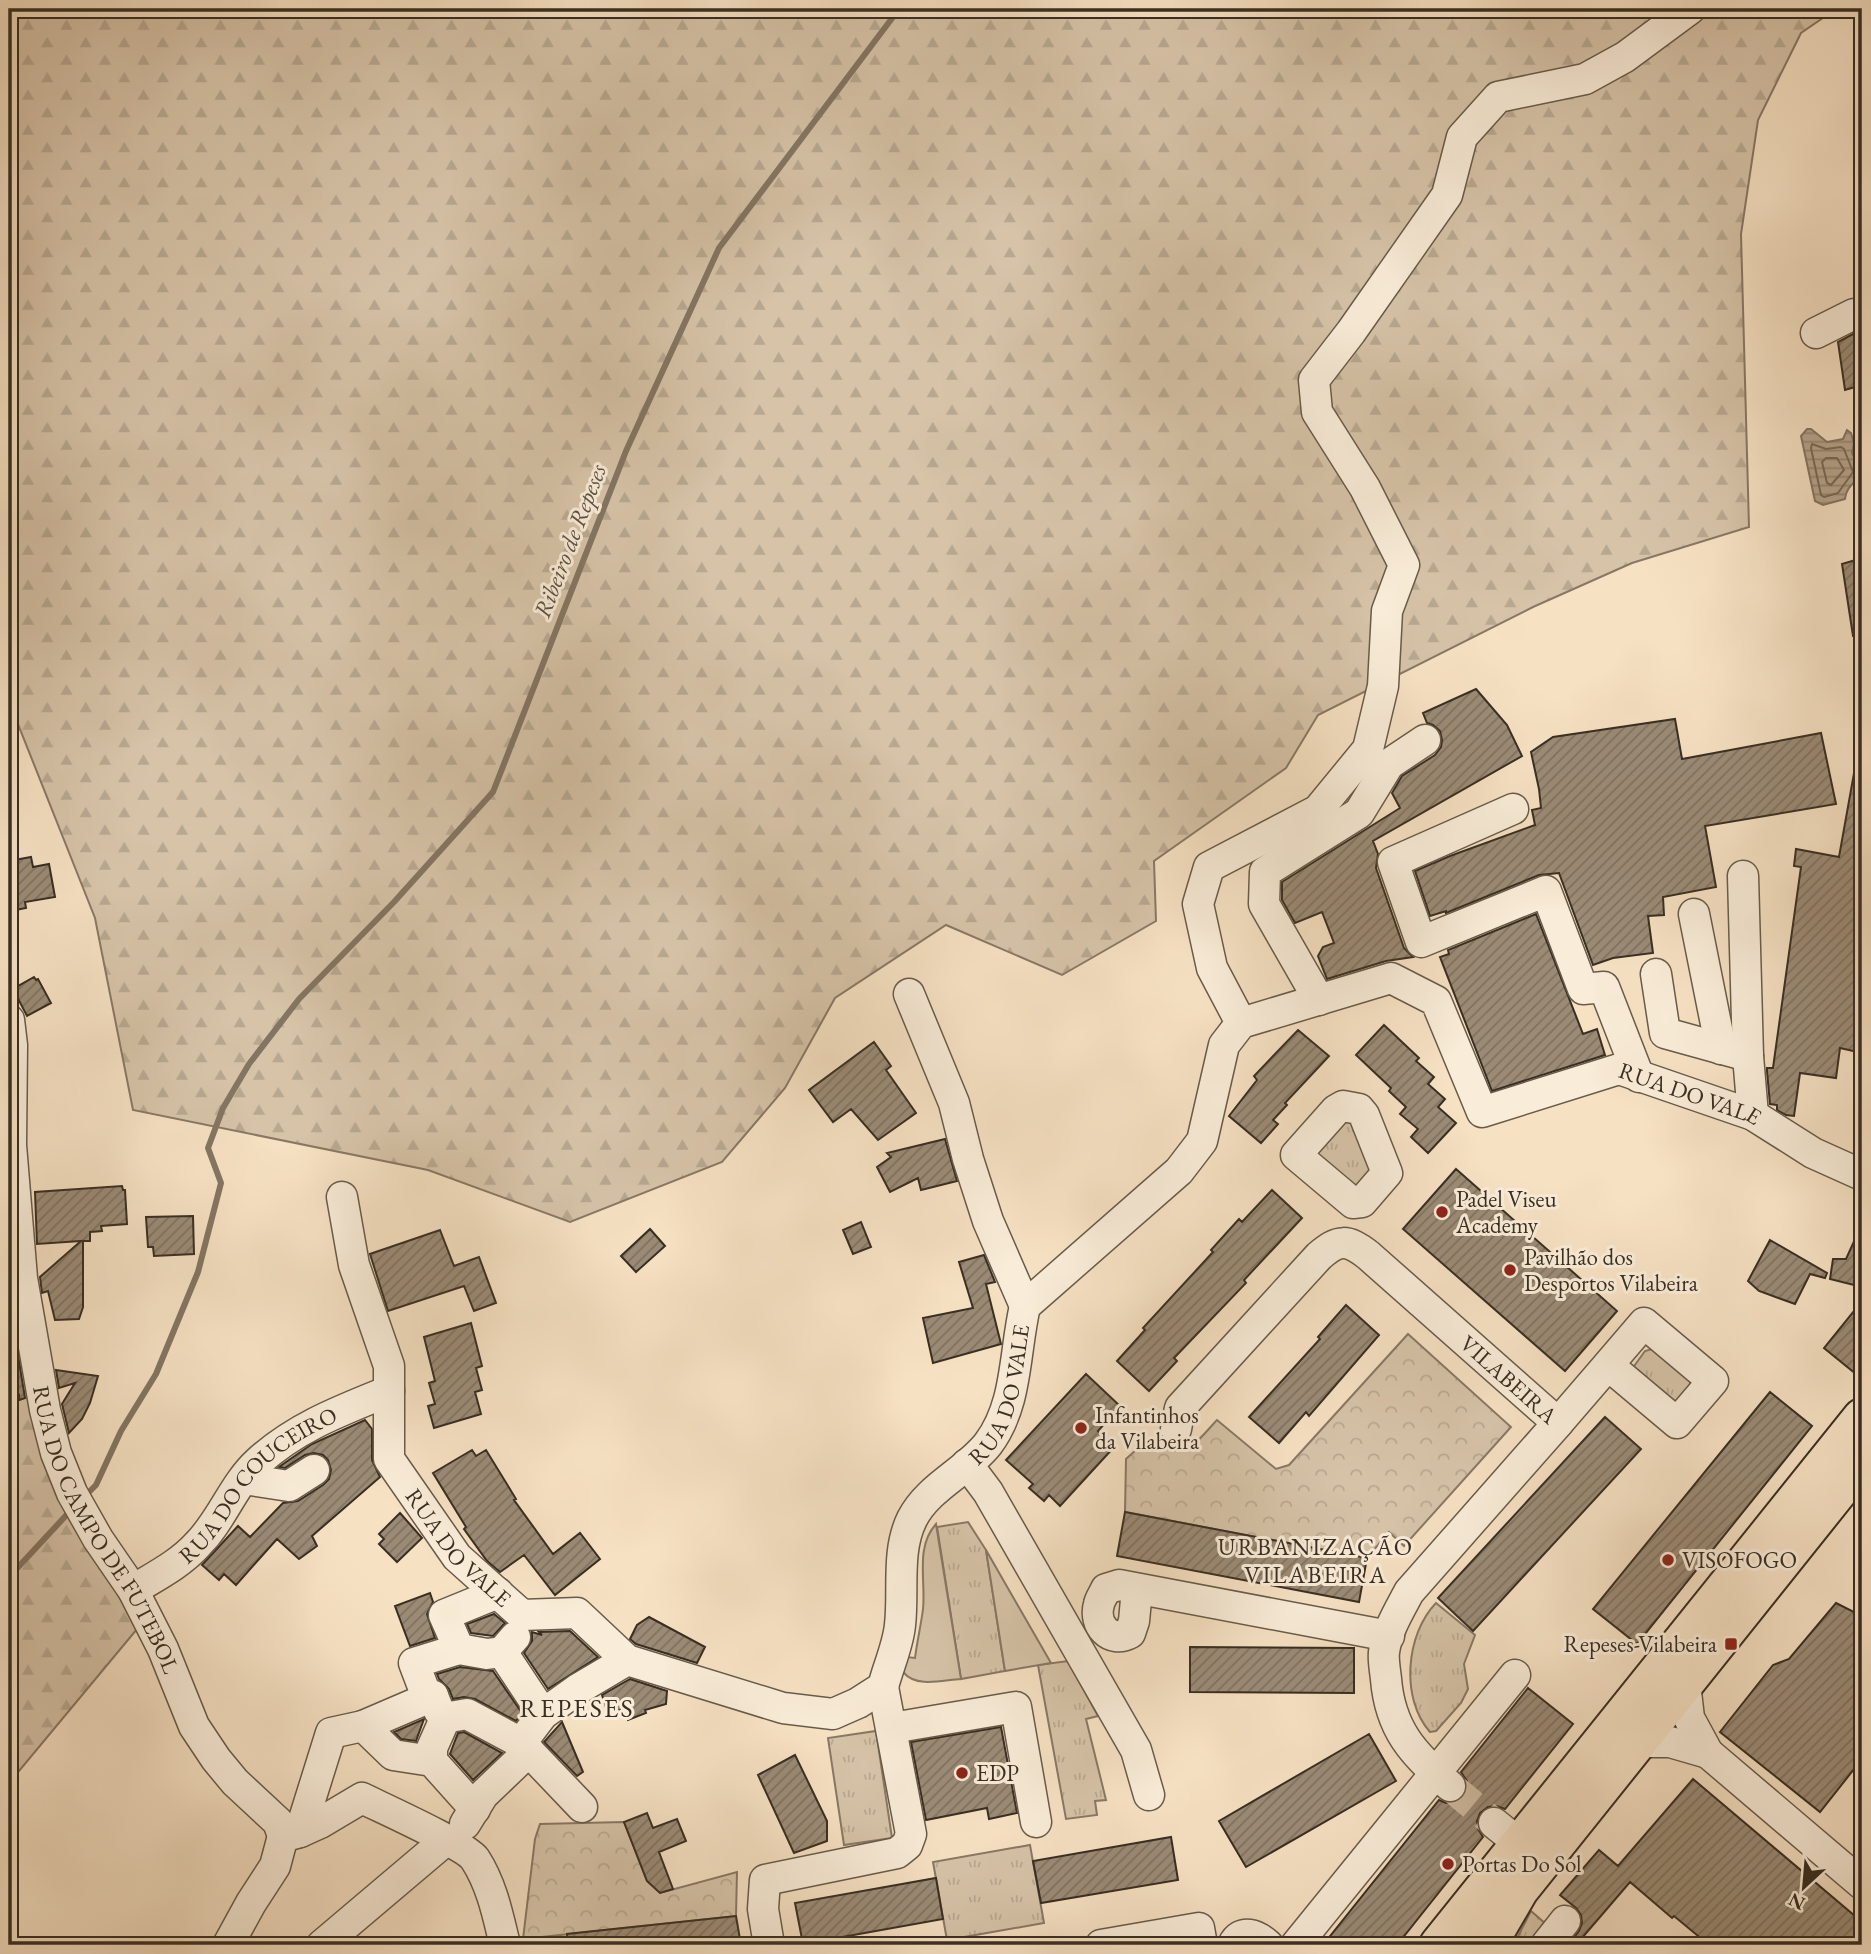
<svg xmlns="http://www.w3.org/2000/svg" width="1871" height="1954" font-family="'EB Garamond',serif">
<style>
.grass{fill:url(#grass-tufts);stroke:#887865;stroke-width:2}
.forest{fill:url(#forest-firs);stroke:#887865;stroke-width:2}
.park{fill:url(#park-crowns);stroke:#887865;stroke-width:2}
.garden{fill:#d6c3a8;stroke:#887865;stroke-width:2}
.water{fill:url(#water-rules);stroke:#847562;stroke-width:2}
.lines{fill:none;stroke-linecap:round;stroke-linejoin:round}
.shore{stroke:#786957;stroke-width:2}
.stream{stroke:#847562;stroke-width:6}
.building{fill:url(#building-hatch);stroke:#392e22;stroke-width:2}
.minor-tunnel{stroke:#d0bda3;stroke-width:30;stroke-dasharray:30 15;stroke-linecap:butt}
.minor-casing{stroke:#685b4a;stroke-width:33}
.major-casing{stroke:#392e22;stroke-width:42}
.minor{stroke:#f9ecd8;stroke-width:30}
.major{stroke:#f6e1c3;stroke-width:38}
.poi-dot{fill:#8f2418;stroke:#f9ecd8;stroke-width:2.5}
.labels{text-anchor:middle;stroke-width:6;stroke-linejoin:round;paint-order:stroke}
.street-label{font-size:23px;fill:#392e22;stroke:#f9ecd8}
.poi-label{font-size:23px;fill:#392e22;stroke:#f9ecd8;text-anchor:start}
.water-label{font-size:24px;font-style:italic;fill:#5e5142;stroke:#f9ecd8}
.neighbourhood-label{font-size:24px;letter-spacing:2px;fill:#392e22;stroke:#f9ecd8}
.quarter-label{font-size:26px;letter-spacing:2px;fill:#392e22;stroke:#f9ecd8}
</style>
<defs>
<pattern id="grass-tufts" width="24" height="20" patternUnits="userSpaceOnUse" patternTransform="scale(1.75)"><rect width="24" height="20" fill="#d6c3a8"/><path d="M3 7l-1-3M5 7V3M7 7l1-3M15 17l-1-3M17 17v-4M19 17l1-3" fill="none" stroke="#b8a890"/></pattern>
<pattern id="forest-firs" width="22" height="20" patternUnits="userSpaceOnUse" patternTransform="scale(1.75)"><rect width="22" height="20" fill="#d6c3a8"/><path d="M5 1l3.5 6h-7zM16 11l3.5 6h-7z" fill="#b8a890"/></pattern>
<pattern id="park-crowns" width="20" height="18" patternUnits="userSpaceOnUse" patternTransform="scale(1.75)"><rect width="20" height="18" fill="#d6c3a8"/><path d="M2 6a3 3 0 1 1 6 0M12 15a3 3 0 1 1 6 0" fill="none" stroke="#b8a890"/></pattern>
<pattern id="water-rules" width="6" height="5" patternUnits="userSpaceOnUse" patternTransform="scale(1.75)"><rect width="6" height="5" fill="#b6a48c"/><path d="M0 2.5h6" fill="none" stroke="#958672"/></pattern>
<pattern id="building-hatch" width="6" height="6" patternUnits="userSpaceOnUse" patternTransform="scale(1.75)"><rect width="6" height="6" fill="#9b8b76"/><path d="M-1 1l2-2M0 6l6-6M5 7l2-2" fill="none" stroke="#7f7260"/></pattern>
</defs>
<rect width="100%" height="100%" fill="#f6e1c3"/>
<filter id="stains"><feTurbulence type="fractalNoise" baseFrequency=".00286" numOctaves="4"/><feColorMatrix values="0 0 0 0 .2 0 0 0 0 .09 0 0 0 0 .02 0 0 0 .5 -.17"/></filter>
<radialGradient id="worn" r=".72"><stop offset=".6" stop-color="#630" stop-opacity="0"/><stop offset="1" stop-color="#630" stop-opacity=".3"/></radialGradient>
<path class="grass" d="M1351,1119L1375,1172L1361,1196L1313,1152L1340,1121Z
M1652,1349L1690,1380V1388L1677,1404L1632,1369L1645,1351Z
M968,1522L986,1550L1005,1671L961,1679L937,1527Z
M1436,1603L1475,1635L1464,1664L1468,1689L1461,1703L1436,1731L1430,1732C1400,1698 1406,1634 1436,1603Z
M1068,1661L1098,1716L1086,1719L1106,1800L1095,1801L1097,1815L1066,1819L1038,1665Z
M876,1731L892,1838L844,1845L828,1738Z
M1030,1845L1044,1923L947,1940L933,1862Z
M1531,1911L1547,1925L1535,1945H1521L1515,1942Z"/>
<path class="forest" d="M9,9H1836L1801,33L1758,120L1741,234L1749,527L1632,563L1533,607L1318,715L1286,768L1154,861L1156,921L1062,975L946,925L835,998L785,1088L722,1162L570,1222L428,1170L133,1110L95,918L10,704Z
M31,1336L45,1410L147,1617L9,1783V1344Z"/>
<path class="park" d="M1408,1334L1511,1427L1404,1546L1389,1532L1367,1558L1125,1512L1126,1459L1137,1449L1158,1439C1160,1446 1163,1448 1170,1450C1190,1456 1205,1432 1217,1420L1276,1469L1289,1465Z
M624,1822L647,1881L660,1893L737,1872L736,1916L523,1939L535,1839L540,1824Z"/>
<path class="garden" d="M936,1524L961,1679C943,1680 917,1688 904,1673V1663L907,1657L915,1658C917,1642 921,1625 923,1609C926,1581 915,1547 936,1524Z
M986,1550L1051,1663L1005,1671Z"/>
<path class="water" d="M1807,429H1811L1827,442L1843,439L1847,430L1851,433L1854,443L1852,453C1871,487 1848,475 1845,499L1823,505L1815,501L1801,436Z"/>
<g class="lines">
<path class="shore" d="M1812,444L1826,449L1841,447L1844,449L1853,472L1838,493L1824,497L1821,495L1811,448Z
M1826,458H1837L1844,470L1831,485L1827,483L1822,462Z"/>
<path class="stream" d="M85,1496L96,1485L121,1431L156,1374L198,1272L221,1183L208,1148L223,1108L249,1064L299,999L394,902L493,792L626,451L719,248L899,9
M9,1577L72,1509"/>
</g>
<path class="building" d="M1862,333V385L1845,390L1838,342L1853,334Z
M1862,558V635L1853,636L1842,564Z
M1476,689L1507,725L1522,756L1373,841L1378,854L1376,868L1404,948L1413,957L1386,961L1327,979L1318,956L1323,947L1334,943L1322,912L1295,923L1282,900V882L1400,808L1392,793L1402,776L1435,755L1441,747L1442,740L1440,731L1433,725L1427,723L1423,713Z
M1675,719L1682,759L1821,733L1836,804L1705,826L1716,887L1663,897L1664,915L1648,916L1653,953L1613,958L1593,965L1559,873L1539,875L1446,913V911L1430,916L1415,871L1450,856L1535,825L1532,810L1541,808L1539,789L1531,752L1553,737Z
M1854,773L1862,774V1053L1840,1048L1836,1078L1800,1073L1794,1116L1786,1115L1777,1110V1105L1770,1104L1767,1071V1068H1773L1801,867L1794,866L1796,849L1839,857Z
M31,857L33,867L49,864L55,897L25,902L26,908L10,911L9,861Z
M1536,914L1583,1034L1597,1029L1605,1055L1492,1091L1440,957L1449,954L1448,950Z
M34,977L36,980L38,979L51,1003L27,1016L13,989Z
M1384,1025L1419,1058L1416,1061L1434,1077L1428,1084L1445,1099L1438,1107L1456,1123L1428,1153L1411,1137L1418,1129L1400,1114L1406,1107L1389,1091L1391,1088L1356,1055Z
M1298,1030L1329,1056L1285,1103L1287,1105L1273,1120L1278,1124L1261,1143L1229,1116L1257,1080L1254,1076Z
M874,1042L891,1066L886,1070L916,1113L878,1140L851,1109L833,1122L809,1090Z
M945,1139L957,1181L921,1190L918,1178L890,1192L877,1167L891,1157L887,1153Z
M1456,1169L1617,1311L1565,1371L1403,1229Z
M122,1186L123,1190H125L127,1224L101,1226L102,1231L90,1232V1241H83V1307L79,1319L55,1320L48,1291L42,1293L40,1277L81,1241L37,1244L35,1192Z
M1272,1190L1302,1218L1244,1280L1246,1283L1174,1358L1177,1361L1149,1391L1117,1361L1145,1330L1143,1328L1213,1252L1211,1250L1239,1219L1242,1222Z
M193,1216L194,1254L154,1256L153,1247H148L146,1217Z
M861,1222L871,1247L853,1254L843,1230Z
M1862,1224V1287L1830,1279L1833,1259H1846Z
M650,1229L665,1246L636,1272L621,1256Z
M440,1230L454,1266L479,1257L496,1303L474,1311L464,1286L388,1311L370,1254Z
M1770,1240L1827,1273L1825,1278L1810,1274L1795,1304L1759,1291L1748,1281Z
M984,1255L995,1282L986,1284L1001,1344L933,1363L923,1318L973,1308L959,1262Z
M1862,1301V1379L1824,1348Z
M1346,1305L1379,1335L1309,1416L1306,1412L1279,1443L1249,1417L1320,1339L1318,1337Z
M471,1323L482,1366L476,1368L482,1390L475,1392L481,1414L434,1428L428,1406L435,1404L429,1383L435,1381L424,1337Z
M17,1349L25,1398L19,1400V1395L9,1399V1352Z
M56,1370L98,1376L90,1403L82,1419L69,1433L62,1404L75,1383L59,1388Z
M1086,1374L1120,1406L1098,1431L1115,1446L1060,1506L1049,1495L1044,1501L1029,1488L1033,1484L1006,1460Z
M1770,1392L1812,1426L1637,1644L1593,1609Z
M1605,1417L1641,1449L1473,1631L1438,1598Z
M365,1420L372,1429V1460L380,1477L312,1536L317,1546L299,1559L277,1539L236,1585L224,1574L219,1580L202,1565L238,1526L250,1537L283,1503L298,1501L323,1485L329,1479L331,1470L328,1460L323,1455L314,1453L305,1455L285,1468L279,1467L312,1444Z
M472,1450L476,1456L486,1450L516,1499L514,1500L553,1554L580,1533L600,1559L555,1595L524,1555L500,1572L487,1561L464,1529L466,1527L433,1473Z
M1125,1512L1367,1558L1359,1602L1117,1556Z
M400,1513L422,1538L397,1562L379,1544L384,1539L379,1534Z
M430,1593L433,1602L427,1614L435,1638L410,1646L395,1606Z
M1836,1603L1862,1616V1759L1820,1812L1720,1732L1773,1665L1789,1659Z
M494,1614L505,1623L493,1636L471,1633L467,1624Z
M649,1617L705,1647L697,1663L636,1644L630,1639L637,1625Z
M570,1631L598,1657L548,1689L524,1653L532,1641V1632L542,1635L539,1632Z
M1190,1647L1354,1648V1693L1190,1692Z
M460,1667L493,1671L522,1713L516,1721L475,1699L464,1697L453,1699L449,1689L439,1679L437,1674Z
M630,1679L667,1691L666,1704L645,1710L646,1713L628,1720L624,1709L608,1714L602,1695Z
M1528,1688L1573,1724L1505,1809L1497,1806L1488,1807L1480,1813L1477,1821L1478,1829L1483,1837L1397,1945H1323L1439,1800L1446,1803H1455L1463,1797L1467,1790V1781L1461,1772Z
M424,1719L416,1741L401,1739L394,1732Z
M562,1722L583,1772L577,1776L544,1742Z
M1001,1727L1017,1813L989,1819L987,1808L926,1820L911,1742Z
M464,1732L502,1753L473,1780L450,1754L458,1733Z
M1369,1734L1396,1781L1246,1867L1219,1821Z
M795,1755L827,1821V1841L794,1853L758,1775Z
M1693,1779L1862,1922V1945H1709L1674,1916L1672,1918L1630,1882L1576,1945H1568L1579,1931L1582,1923L1581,1915L1576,1908L1560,1895L1599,1850L1618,1866Z
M647,1813L653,1828L677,1819L686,1841L659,1852L673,1889L660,1893L647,1881L624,1822Z
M1171,1837L1178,1880L1041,1903L1033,1861Z
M936,1878L943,1919L803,1944L795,1903Z
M736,1916L741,1945H568L567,1934Z"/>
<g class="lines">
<path class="minor-tunnel" d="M1450,1786L1494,1823"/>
<g class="minor-casing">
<g id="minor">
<path d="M1816,333L1854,314L1862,315"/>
<path d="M1513,809L1393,862L1421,942L1546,891L1583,989L1604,987L1639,1077"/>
<path d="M1743,876L1748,1056"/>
<path d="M1694,914L1721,1049"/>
<path d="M1656,974L1665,1033L1748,1056L1753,1115"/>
<path d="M909,994L954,1103L968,1159L988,1221L1025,1306"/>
<path d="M1319,1000L1264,904L1265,872L1359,813L1389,764L1425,740"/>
<path id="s1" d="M9,1020L12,1045L11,1145L22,1278L45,1410L56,1453L72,1493L98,1539L133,1590L163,1649L194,1726L216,1759L235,1782L278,1822L283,1836"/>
<path d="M1241,1023L1212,968L1198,904L1209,867L1318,810L1368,749L1383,686L1387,611L1404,565L1365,488L1317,412L1314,380L1351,332L1447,195L1462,137L1498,97L1585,79L1625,57L1690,9"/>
<path d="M1343,1106L1359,1109L1364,1115L1387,1173L1362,1202L1353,1203L1296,1155L1336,1110Z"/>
<path id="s2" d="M342,1197L354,1265L389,1366V1459L457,1557L522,1615L577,1613L627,1660L783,1708L833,1714L858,1703L883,1687C888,1667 898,1646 900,1625C904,1591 896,1551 912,1519C928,1487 966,1472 988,1444C1018,1404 1014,1353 1025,1306L1179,1171L1202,1141L1224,1045L1241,1023L1391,978L1436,1001L1482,1112L1619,1069L1753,1115L1813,1153L1862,1175"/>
<path d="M1558,1423L1608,1365L1677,1423L1713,1381L1644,1323L1608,1365"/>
<path id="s3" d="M1176,1429L1180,1408L1319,1256C1339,1239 1347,1239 1368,1255L1558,1423L1409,1592C1399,1611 1387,1630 1384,1652C1383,1660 1385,1670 1386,1679C1390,1729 1413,1754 1450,1786"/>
<path d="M967,1464L988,1492L1136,1750L1149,1795"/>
<path d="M244,1479L289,1486L314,1470"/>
<path d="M1137,1589L1134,1621L1130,1633C1110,1644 1093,1625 1099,1604C1100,1599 1104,1594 1106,1589L1119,1585L1389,1636"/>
<path id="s4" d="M133,1590C156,1576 180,1564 198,1544C222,1520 233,1485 258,1462C296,1427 342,1410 389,1391"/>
<path d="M498,1593L444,1615L459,1649L487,1654L502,1652"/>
<path d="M515,1637L502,1652L543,1714"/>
<path d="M1685,1683L1689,1718L1708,1753L1862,1884"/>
<path d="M439,1711L433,1696L425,1692L414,1663L459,1649"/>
<path d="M363,1726L393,1755L432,1761L475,1809"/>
<path d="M892,1728L1016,1707L1036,1822"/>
<path d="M1637,1742H1670L1708,1753"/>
<path d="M521,1743L543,1714L578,1689L627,1660"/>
<path d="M432,1761V1748L444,1721L450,1717L467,1714L521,1743L582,1807"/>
<path d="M1494,1823L1520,1844"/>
<path d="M465,1824L483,1795L529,1751"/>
<path d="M300,1832L320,1823L362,1798C382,1808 465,1845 475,1859C492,1885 498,1916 505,1945"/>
<path d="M289,1835L300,1832L331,1733L363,1726L433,1696"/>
<path d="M228,1945L251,1903L275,1866L283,1836"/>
<path d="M322,1945L446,1840"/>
<path d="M769,1945L763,1909L765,1880L897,1853L907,1845L911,1834L883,1687"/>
<path d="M1101,1945L1199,1928L1202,1945"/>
<path d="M1233,1945C1241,1928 1257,1935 1268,1945"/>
<path d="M1296,1945L1515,1675"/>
<path d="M1546,1945L1565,1921"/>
</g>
</g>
<g class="major-casing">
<path id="major" d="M1439,1945L1862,1418
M1487,1945L1519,1890L1862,1461"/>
</g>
<use href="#minor" class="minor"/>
<use href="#major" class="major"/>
</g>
<g class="poi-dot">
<circle cx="1442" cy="1212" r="7"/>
<circle cx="1510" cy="1270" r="7"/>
<circle cx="1081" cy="1428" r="7"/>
<circle cx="1668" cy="1560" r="7"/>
<rect x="1724" y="1637" width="14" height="14" rx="3.5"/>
<circle cx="962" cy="1773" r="7"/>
<circle cx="1448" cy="1864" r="7"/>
</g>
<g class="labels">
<g class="street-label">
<text dy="8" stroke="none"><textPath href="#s2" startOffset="2208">RUA DO VALE</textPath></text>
<text dy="8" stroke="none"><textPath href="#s3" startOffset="471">VILABEIRA</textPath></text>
<text dy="8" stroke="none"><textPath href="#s2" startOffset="1200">RUA DO VALE</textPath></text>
<text dy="8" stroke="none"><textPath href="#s4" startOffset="166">RUA DO COUCEIRO</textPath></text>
<text dy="8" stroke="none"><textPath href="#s1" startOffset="527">RUA DO CAMPO DE FUTEBOL</textPath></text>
<text dy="8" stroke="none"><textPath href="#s2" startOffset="382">RUA DO VALE</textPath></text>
</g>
<g class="poi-label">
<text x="1456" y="1207">Padel Viseu<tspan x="1456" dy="26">Academy</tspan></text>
<text x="1524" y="1265">Pavilhão dos<tspan x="1524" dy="26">Desportos Vilabeira</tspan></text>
<text x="1095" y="1423">Infantinhos<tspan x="1095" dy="26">da Vilabeira</tspan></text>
<text x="1682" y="1568">VISOFOGO</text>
<text x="1717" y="1652" text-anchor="end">Repeses-Vilabeira</text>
<text x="976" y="1781">EDP</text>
<text x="1462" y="1872">Portas Do Sol</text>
</g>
<g class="water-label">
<text transform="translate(570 541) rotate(-69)" y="8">Ribeiro de Repeses</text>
</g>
<g class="neighbourhood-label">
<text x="1316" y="1555">URBANIZAÇÃO<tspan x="1316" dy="28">VILABEIRA</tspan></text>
</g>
<g class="quarter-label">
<text x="577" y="1717">REPESES</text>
</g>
</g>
<rect width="1871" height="1954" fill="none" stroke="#f6e1c3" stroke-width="35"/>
<rect x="10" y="10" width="1850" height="1933" fill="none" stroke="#392e22" stroke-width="3.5"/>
<rect x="18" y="18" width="1836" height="1919" fill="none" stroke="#392e22" stroke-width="2"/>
<g transform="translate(1804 1887) rotate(206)" stroke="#f9ecd8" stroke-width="5" paint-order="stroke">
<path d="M0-5L12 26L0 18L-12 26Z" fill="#392e22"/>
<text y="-10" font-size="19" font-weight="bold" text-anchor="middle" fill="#392e22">N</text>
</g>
<rect width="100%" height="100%" filter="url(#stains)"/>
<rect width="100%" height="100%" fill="url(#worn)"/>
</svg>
